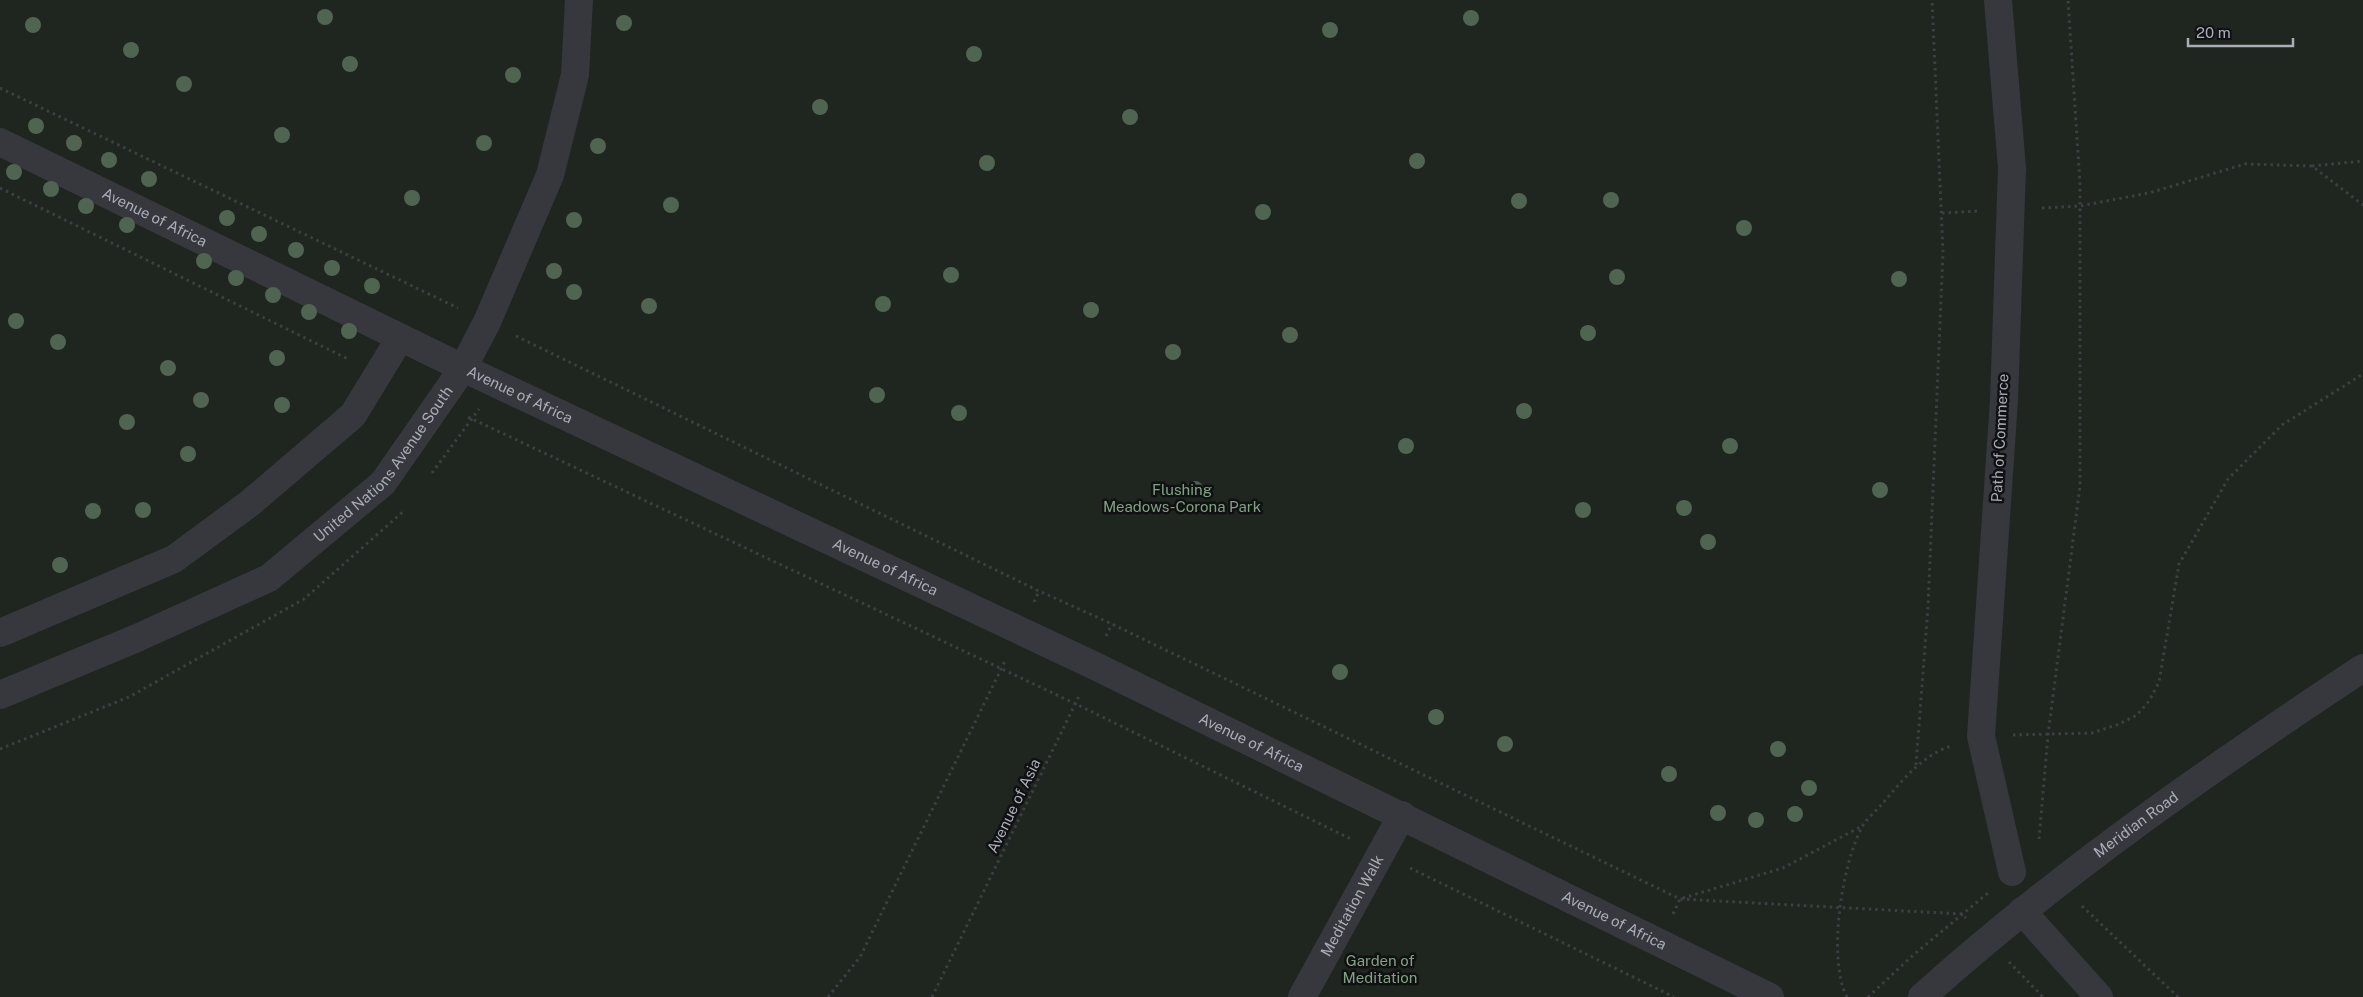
<svg xmlns="http://www.w3.org/2000/svg" width="2363" height="997" font-family="'Public Sans',sans-serif">
<style>
.green{fill:#1e261f}
.lines{fill:none;stroke-linecap:round;stroke-linejoin:round}
.path{stroke:#3d3f44;stroke-width:3;stroke-dasharray:2.5 4;stroke-linecap:butt}
.pedestrian{stroke:#37383d;stroke-width:28}
.minor{stroke:#37383d;stroke-width:28}
.tree{fill:#506452}
.labels{text-anchor:middle;stroke-width:5;stroke-linejoin:round;paint-order:stroke}
.street-label{font-size:15px;fill:#a8adb8;stroke:#111113}
.park-label{font-size:15px;fill:#7fa381;stroke:#111113}
</style>
<rect width="100%" height="100%" fill="#161618"/>
<path class="green" d="M0,0H2363V997H0Z"/>
<g class="lines">
<path class="path" d="M0,88L458,308
M2312,166L2363,161
M0,188L350,360
M2042,208L2080,206L2149,193L2245,164L2312,166L2363,205
M1942,213L1979,211
M516,336L1039,591L1112,624L1680,899L1962,914L1966,918
M468,417L1076,704L1353,840
M432,473L479,409
M1034,602L1039,591
M1106,636L1112,624
M2013,735L2092,733L2119,724L2137,715L2149,701L2159,682L2179,564L2228,479L2282,425L2363,374
M0,749L129,697L304,599L405,510
M1916,765L1928,607L1943,252L1932,0
M2039,839L2048,735L2080,486V184L2068,0
M1410,868L1674,997
M2082,906L2178,997
M1673,914L1680,899L1783,868L1862,826
M2009,962L2043,997
M828,997L860,957L1006,659
M932,997L1080,694
M1847,997C1827,959 1842,864 1862,827C1867,818 1876,811 1882,804C1902,781 1921,756 1951,746
M1868,997L1911,957L1988,893"/>
<g class="pedestrian">
<path d="M1998,0L2012,168L2004,400L1981,736L2012,872"/>
<path id="s1" d="M0,142L463,368L1093,665L1770,997"/>
<path d="M0,633L174,559L250,503L353,415L400,338"/>
<path id="s2" d="M0,695L137,638L269,578L383,483L463,368L487,322L550,175L575,75L579,0"/>
<path id="s3" d="M1302,997L1402,815"/>
</g>
<g class="minor">
<path d="M2022,911L2099,997"/>
<path id="s4" d="M1922,997C2059,874 2210,769 2363,668"/>
</g>
</g>
<g class="tree">
<circle cx="325" cy="17" r="8"/>
<circle cx="1471" cy="18" r="8"/>
<circle cx="624" cy="23" r="8"/>
<circle cx="33" cy="25" r="8"/>
<circle cx="1330" cy="30" r="8"/>
<circle cx="131" cy="50" r="8"/>
<circle cx="974" cy="54" r="8"/>
<circle cx="350" cy="64" r="8"/>
<circle cx="513" cy="75" r="8"/>
<circle cx="184" cy="84" r="8"/>
<circle cx="820" cy="107" r="8"/>
<circle cx="1130" cy="117" r="8"/>
<circle cx="36" cy="126" r="8"/>
<circle cx="282" cy="135" r="8"/>
<circle cx="74" cy="143" r="8"/>
<circle cx="484" cy="143" r="8"/>
<circle cx="598" cy="146" r="8"/>
<circle cx="109" cy="160" r="8"/>
<circle cx="1417" cy="161" r="8"/>
<circle cx="987" cy="163" r="8"/>
<circle cx="14" cy="172" r="8"/>
<circle cx="149" cy="179" r="8"/>
<circle cx="51" cy="189" r="8"/>
<circle cx="412" cy="198" r="8"/>
<circle cx="1611" cy="200" r="8"/>
<circle cx="1519" cy="201" r="8"/>
<circle cx="671" cy="205" r="8"/>
<circle cx="86" cy="206" r="8"/>
<circle cx="1263" cy="212" r="8"/>
<circle cx="227" cy="218" r="8"/>
<circle cx="574" cy="220" r="8"/>
<circle cx="127" cy="225" r="8"/>
<circle cx="1744" cy="228" r="8"/>
<circle cx="259" cy="234" r="8"/>
<circle cx="296" cy="250" r="8"/>
<circle cx="204" cy="261" r="8"/>
<circle cx="332" cy="268" r="8"/>
<circle cx="554" cy="271" r="8"/>
<circle cx="951" cy="275" r="8"/>
<circle cx="1617" cy="277" r="8"/>
<circle cx="236" cy="278" r="8"/>
<circle cx="1899" cy="279" r="8"/>
<circle cx="372" cy="286" r="8"/>
<circle cx="574" cy="292" r="8"/>
<circle cx="273" cy="295" r="8"/>
<circle cx="883" cy="304" r="8"/>
<circle cx="649" cy="306" r="8"/>
<circle cx="1091" cy="310" r="8"/>
<circle cx="309" cy="312" r="8"/>
<circle cx="16" cy="321" r="8"/>
<circle cx="349" cy="331" r="8"/>
<circle cx="1588" cy="333" r="8"/>
<circle cx="1290" cy="335" r="8"/>
<circle cx="58" cy="342" r="8"/>
<circle cx="1173" cy="352" r="8"/>
<circle cx="277" cy="358" r="8"/>
<circle cx="168" cy="368" r="8"/>
<circle cx="877" cy="395" r="8"/>
<circle cx="201" cy="400" r="8"/>
<circle cx="282" cy="405" r="8"/>
<circle cx="1524" cy="411" r="8"/>
<circle cx="959" cy="413" r="8"/>
<circle cx="127" cy="422" r="8"/>
<circle cx="1406" cy="446" r="8"/>
<circle cx="1730" cy="446" r="8"/>
<circle cx="188" cy="454" r="8"/>
<circle cx="1195" cy="489" r="8"/>
<circle cx="1880" cy="490" r="8"/>
<circle cx="1684" cy="508" r="8"/>
<circle cx="143" cy="510" r="8"/>
<circle cx="1583" cy="510" r="8"/>
<circle cx="93" cy="511" r="8"/>
<circle cx="1708" cy="542" r="8"/>
<circle cx="60" cy="565" r="8"/>
<circle cx="1340" cy="672" r="8"/>
<circle cx="1436" cy="717" r="8"/>
<circle cx="1505" cy="744" r="8"/>
<circle cx="1778" cy="749" r="8"/>
<circle cx="1669" cy="774" r="8"/>
<circle cx="1809" cy="788" r="8"/>
<circle cx="1718" cy="813" r="8"/>
<circle cx="1795" cy="814" r="8"/>
<circle cx="1756" cy="820" r="8"/>
</g>
<g class="labels">
<g class="street-label">
<text dy="5" stroke="none"><textPath href="#s1" startOffset="172">Avenue of Africa</textPath></text>
<text dy="5" stroke="none"><textPath href="#s1" startOffset="578">Avenue of Africa</textPath></text>
<text transform="translate(2000 438) rotate(-87)" y="5">Path of Commerce</text>
<text dy="5" stroke="none"><textPath href="#s2" startOffset="456">United Nations Avenue South</textPath></text>
<text dy="5" stroke="none"><textPath href="#s1" startOffset="982">Avenue of Africa</textPath></text>
<text dy="5" stroke="none"><textPath href="#s1" startOffset="1388">Avenue of Africa</textPath></text>
<text transform="translate(1014 806) rotate(-64)" y="5">Avenue of Asia</text>
<text dy="5" stroke="none"><textPath href="#s4" startOffset="275">Meridian Road</textPath></text>
<text dy="5" stroke="none"><textPath href="#s3" startOffset="104">Meditation Walk</textPath></text>
<text dy="5" stroke="none"><textPath href="#s1" startOffset="1792">Avenue of Africa</textPath></text>
</g>
<g class="park-label">
<text x="1182" y="495">Flushing<tspan x="1182" dy="17">Meadows-Corona Park</tspan></text>
<text x="1380" y="966">Garden of<tspan x="1380" dy="17">Meditation</tspan></text>
</g>
</g>
<path d="M2188 38v8h105v-8" fill="none" stroke="#a8adb8" stroke-width="2.5"/>
<text x="2196" y="38" font-size="15" fill="#a8adb8" stroke="#111113" stroke-width="4" paint-order="stroke">20 m</text>
</svg>
